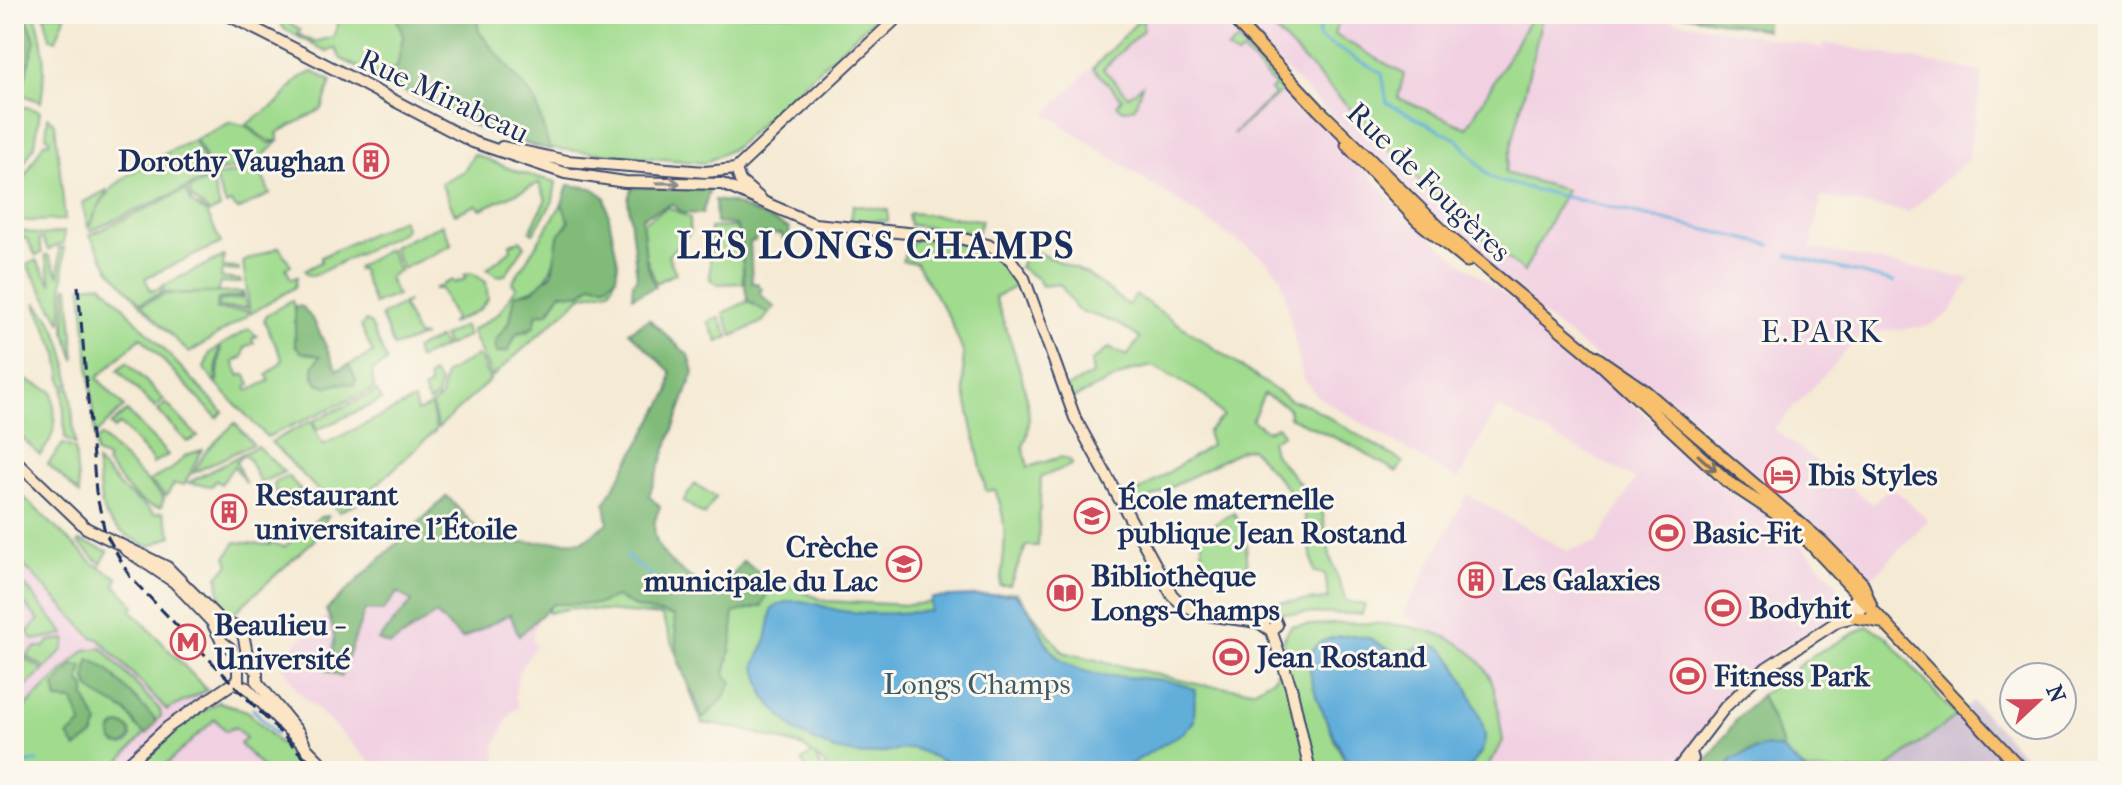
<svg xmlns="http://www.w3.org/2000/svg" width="2122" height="785" font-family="'IM FELL French Canon',serif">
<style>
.built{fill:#f1d0e2}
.industrial{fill:#cebed0}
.green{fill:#a0db8e;stroke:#5e8576;stroke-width:2}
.forest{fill:#80bb79;stroke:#4e756c;stroke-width:2}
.water{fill:#62aedb;stroke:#3e6e9c;stroke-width:2}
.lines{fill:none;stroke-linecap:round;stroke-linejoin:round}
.stream{stroke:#62aedb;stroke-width:3}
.secondary-casing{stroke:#3c4b70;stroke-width:14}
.primary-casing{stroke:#3c4b70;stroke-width:15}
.secondary{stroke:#fce5c4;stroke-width:10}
.primary{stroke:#f8bf6c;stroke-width:11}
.rail{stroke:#1b2f5e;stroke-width:3;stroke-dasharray:12 6;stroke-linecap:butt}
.oneway{stroke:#8c8a91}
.oneway2{stroke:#7e7064}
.labels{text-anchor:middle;stroke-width:6;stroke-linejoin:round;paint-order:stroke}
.street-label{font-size:30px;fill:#1b2f5e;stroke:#fbf7ec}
.poi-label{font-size:30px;font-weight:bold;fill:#1b2f5e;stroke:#fbf7ec;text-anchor:start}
.park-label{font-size:30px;fill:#3c5a6a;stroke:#fbf7ec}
.neighbourhood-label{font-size:32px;letter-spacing:2px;fill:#1b2f5e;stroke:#fbf7ec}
.district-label{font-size:38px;font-weight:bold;letter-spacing:2px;fill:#1b2f5e;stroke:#fbf7ec}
</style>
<rect width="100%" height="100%" fill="#fbf7ec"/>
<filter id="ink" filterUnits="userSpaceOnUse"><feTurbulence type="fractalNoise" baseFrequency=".0125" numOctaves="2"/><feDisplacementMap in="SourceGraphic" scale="16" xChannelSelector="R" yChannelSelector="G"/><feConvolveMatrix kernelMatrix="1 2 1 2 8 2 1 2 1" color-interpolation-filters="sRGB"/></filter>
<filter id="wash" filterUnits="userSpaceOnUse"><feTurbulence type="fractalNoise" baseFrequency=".006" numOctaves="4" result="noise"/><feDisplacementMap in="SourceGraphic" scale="32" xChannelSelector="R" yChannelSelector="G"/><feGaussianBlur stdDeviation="1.8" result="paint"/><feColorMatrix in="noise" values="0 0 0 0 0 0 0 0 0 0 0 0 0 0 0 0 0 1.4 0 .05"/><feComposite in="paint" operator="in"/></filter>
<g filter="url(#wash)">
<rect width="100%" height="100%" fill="#f5ead4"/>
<path class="built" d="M1144,14H1218L1331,131L1392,200L1442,247L1561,338L1729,492L1777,520L1835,581L1840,593L1837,613L1767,657L1728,695L1672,771H1485L1503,741L1476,656L1402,615L1467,494L1567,551L1597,543L1635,479L1498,407L1458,480L1317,396L1303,377L1281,277L1266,260L1046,114Z
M1229,14H1639L1823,48L1824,43L1983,72L1968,159L1909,212L1821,197L1811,248L1970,279L1950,313L1928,326L1863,333L1774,429L1873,504L1891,486L1928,520L1871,579L1682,410L1676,418L1501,283Z
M14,495L116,592L215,699L247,711L307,771H14Z
M447,505L545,603L532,635L535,647L519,671L515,697L519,707L510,714L495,746L499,771H380L297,690L279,659Z"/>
<path class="industrial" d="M1973,702L2039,771H1883L1956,716Z"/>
<path class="green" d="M25,14H35C45,43 46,72 41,102L18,93L34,35Z
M44,14H66L56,40L50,38Z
M342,14H879L734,148L705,163L535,147L485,131L341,59L335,48L327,52L284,29L281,23L285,20L300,30L298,34L314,42L333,37Z
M1259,14H1332L1340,19L1334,34L1404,74L1398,98L1467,128L1533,14H1543L1505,173L1566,190L1524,272L1446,208Z
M1143,16V30L1103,69L1129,96L1142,85L1135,107L1123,110L1117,105L1122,99L1093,68Z
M1237,41L1284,89L1233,134L1274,95L1270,90L1275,86L1243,52L1237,56L1227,50Z
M313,72L331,81L322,109L277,133L279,140C266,145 257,132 247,124L279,102L299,78Z
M14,104L40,111L35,145L14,179Z
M48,117L55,123L65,220L24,221L14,218L19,187L44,142L49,143L50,138L46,137Z
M231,122L246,126L268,143L278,142L254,164L212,173L196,139Z
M194,140L211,177L90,231C99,180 152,160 194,140Z
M474,154L518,172L556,182L553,201L533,233L530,231L546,199L539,183L481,209L476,205L455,214L441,183L464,171Z
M259,168L270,194L238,210L231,203L226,205L214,177Z
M211,178L220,208L210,213L192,198L189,189Z
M107,190V191L88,227L82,203Z
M186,190L192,203L207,213L221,243L145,278L151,291L160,288L162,293L140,303L110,270L90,235Z
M562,204L569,221C545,263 566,275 514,300C515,322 496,333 497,353L508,351L517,333L529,331L536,313L550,311L561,292L581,294L591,284L606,285L616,277L610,290L582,296L492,377L471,331L498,314L517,287L512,283Z
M853,205L888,210V221L851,220Z
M668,207L690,218V233L668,256L676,273L656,283L646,257L642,223Z
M911,213L982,220L977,233L910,225L908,215Z
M402,219L405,227L403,232L313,276L306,274L305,270L321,262V257Z
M442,224L452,245L402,269L392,247Z
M735,227L742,238L743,283L716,284L710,279V228Z
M14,229L41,235L64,232V243L48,250L43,239L39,240L42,253L36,256L27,239L14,235Z
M914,239C965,244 988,240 1022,283L995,297C1006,332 1043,414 1023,446L1028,467L1061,457L1071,461L1072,465L1041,477L1038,546H1026L1010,585H1000C1005,550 1009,523 995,490L986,491L964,388L963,352L950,319L916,263L902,261Z
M520,240L525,246L505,275L497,276L487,269L511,250L510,244Z
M64,247L62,322H61L27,265L36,260L52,285L45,256L48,255L59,276V249Z
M279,247L291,265L286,268L291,279L297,277L295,287L250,314L243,262Z
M389,249L399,271L388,277L397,295L374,304L361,269L357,270V267Z
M1029,249L1086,273L1128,305L1136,295L1290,400L1308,405L1403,462L1397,472L1349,444L1289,417L1288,407L1264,394L1252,420L1267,431L1277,426L1283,434L1271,441L1274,454L1322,509L1330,556L1346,601L1365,605L1362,614L1270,613L1268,603L1329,599L1325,574L1314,572L1303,506L1251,448L1241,450L1136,506L1130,497L1211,445L1207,432L1223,416L1203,394L1153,366L1131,371L1070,400L1065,388L1093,374L1091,362L1109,348L1127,356L1140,338L1117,323L1077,310L1060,284L1042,286L1038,279L1019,267Z
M224,256L223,267L238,268L239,271L222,270L221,278L240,280L241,283H220L218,293H165L162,286Z
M472,273L486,282L488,299L479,310L450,324L454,319L441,289H434L452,280L455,283L465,279L464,275Z
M102,284L223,412L217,418L141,337L97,378L124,407L95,435L82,286Z
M66,287H69L75,360L65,331Z
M241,292V296L218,299L216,310L247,311V316L189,353L141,305L165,294Z
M243,292L247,308H218L219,301L243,298Z
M292,300L298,324L294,339L301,352L321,356L313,367L314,379L332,386L356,380L349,365L373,353L361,326L366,321L371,324L387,362L372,371L374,389L267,437L217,385L221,345L249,329L257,336L252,339L254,343L245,347L243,357L233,362L240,376L245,374L250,384L246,387L248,391L269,381L267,375L283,360L264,321L267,315Z
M408,301L403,306L417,336H424L394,347L381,316Z
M748,301L769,314L762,322L733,336L723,313Z
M35,302C58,321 67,355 70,385L63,386L58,354Z
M719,317L729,337L718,342L708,322Z
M464,326L468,336L446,346L443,336Z
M439,338L444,347L418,359L415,349Z
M219,347L215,383L204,368L210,353Z
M476,356L480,358L490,380L438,428L432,405L441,397L445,374Z
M127,362L164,400L155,408L118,370Z
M433,374L440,383L437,397L429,403L423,390L430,386L428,378Z
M14,375L52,391C56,416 58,435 40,455L14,430Z
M70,388L75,444L65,439L63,389Z
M377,391L382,400L317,430L313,421Z
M414,400L417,412L431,406L436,430L357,503L339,512L271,442L311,421L323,445Z
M166,403L198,437L187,442L158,411Z
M127,411L168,455L152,464V460L120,424L114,429L111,425Z
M235,423L253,444L193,473L207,450Z
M101,436L164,498L161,507C141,510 118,478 106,463L108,459L96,454L95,441Z
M63,444L75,449L79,494L48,464Z
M257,446L284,472L260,483L249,459L243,455L236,462L246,484L234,466L221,484L216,480L212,486L188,483Z
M202,450L184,485L174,484L166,496L149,481L172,469L186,455Z
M97,462L122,489L155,514L163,512L172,536L148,547C98,521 102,516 97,462Z
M288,476L303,493L307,504L289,508L276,500L274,483Z
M695,484L716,497L704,515L683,501Z
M14,488L93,563L118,578L115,585L135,606L131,610L207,690L167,710L99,639L92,637L14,555Z
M1234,513L1246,537L1248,575L1217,574L1203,558L1201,531Z
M328,516L314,540L236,611L227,614L221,609L218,577L229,564L226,557L236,542L270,545L269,542L284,547L320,517Z
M80,541L108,551L101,564L78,543Z
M650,542L689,581L718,598L742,567L825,601L908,605L1016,592L1063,652L1201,685L1253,690L1275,677L1284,638L1291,626C1351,623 1456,611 1489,675C1498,693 1499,721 1503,741L1485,771H1466L1482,750L1455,663L1430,645L1396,653L1368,638L1317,694L1335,742L1351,771H824L826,765L814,755L823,771H808L802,761L812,754L804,747L741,729L702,723L662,616L571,608L548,613L549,590Z
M14,573C33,593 47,614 65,634L34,640L27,632L39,620L14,593Z
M1868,626L1886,636L1956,716L1883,771H1806L1781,749L1783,745L1761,695L1813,655Z
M66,639L63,650L46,668L26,656L36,647H45L49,641Z
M102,648L160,710L161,716L111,771H14V718L85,650Z
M24,658L44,670L14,698V668Z
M219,702L247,711L307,771H266L240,744L246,738L235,727L226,731L215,719L159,771H150L142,758L154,746L156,748L182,724Z"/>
<path class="forest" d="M14,14H25L35,40L22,90L15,93L14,54L24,44L14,24Z
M395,14H476L479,32L535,100L550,150L485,131L375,77L397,67L403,36Z
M1680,14H1766V30Z
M568,185L592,188L605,197L618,263L616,277L606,285L591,284L581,294L561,293L548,313L537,314L534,327L517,333L508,351L496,353L495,341L510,321L515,295L533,290L552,274L558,236L569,222L562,204Z
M632,187L710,189L702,214L683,213L672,204L642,217L646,261L655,287L632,297L633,283L637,277L628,199Z
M715,200L733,203L789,228L790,240H783L782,234L756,235L755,241L750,242L752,283H757L762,289L759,293L775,307L769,314L748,301C741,276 745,248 736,225L716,223Z
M295,306L303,307L315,323L337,370L349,365L356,380L354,385L339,383L329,387L317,383L313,367L320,356L301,352L295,345Z
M649,319L689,356L694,372L649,496L660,507C637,551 688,576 719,594L743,561L772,581L762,606L733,613V636L725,675L732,682L723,699L703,719L678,659L674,616L637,608L616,597L599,604H553L519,636L510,614L462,639L436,614L390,645L378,640L412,602L398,592L383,611L365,610L341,677L325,670C337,648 337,632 326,610L447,496L488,541L500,543L583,541L608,523L605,503L669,392L671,372L629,332Z
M90,659L107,669L157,721L147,734C134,730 135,719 125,711C106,698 75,694 90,659Z
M73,665L83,666L79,681L85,687V697L98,724L93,736L76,748L68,736L82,724L73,701L57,700L54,686Z
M1761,695L1783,746L1781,749C1760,745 1736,752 1725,771H1700L1737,719Z
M111 735a10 10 0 1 1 20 0a10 10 0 1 1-20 0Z"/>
<path class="water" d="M1014,594C1038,611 1041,645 1061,660C1098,687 1155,669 1195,690L1194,721L1184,732L1119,771H967L913,748L863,755L835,750L796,732L765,698L755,665L766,641L772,609C800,590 822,610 849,612C876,615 903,613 930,611L931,598Z
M1352,635L1368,638L1396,653C1409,652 1427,642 1439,647C1454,653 1484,719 1485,736C1486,750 1475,760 1468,770L1351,771C1340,746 1299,678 1312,651C1319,637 1339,637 1352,635Z
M1766,746L1781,749L1806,771H1725L1732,759Z"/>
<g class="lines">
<path class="stream" d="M1318,14L1319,38L1382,73L1387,103L1458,140L1488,175L1498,181L1771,245
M1788,255L1894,282
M626,556L682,599
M253,709L276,734
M282,738L313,768
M14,767L37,761"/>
</g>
</g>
<g filter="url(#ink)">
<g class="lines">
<g class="secondary-casing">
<path id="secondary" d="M226,14L342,73
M336,70L473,142L565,173L625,182L722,184L814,224L959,238L988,245L1010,259L1024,278L1075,418L1172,595C1197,621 1223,615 1255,622C1264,623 1264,628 1271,630L1291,687L1310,771
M502,147L567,161L705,172L736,169
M736,169L901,14
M736,169L740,181L761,199
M14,459L86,528L167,567L221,621L241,629C248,645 243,658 257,672V682L299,733L308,751
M125,549L174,582L212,622L222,642L230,648
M1838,621L1858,596
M1263,624L1267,617L1274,618L1277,625L1271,630
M238,670V685L247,688L329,771
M120,771L168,727L236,681
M1676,771L1726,706L1766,668L1838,621L1855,617L1865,602
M1685,771L1693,759L1691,753"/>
</g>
<g class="primary-casing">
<path id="primary" d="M1229,14L1319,110L1449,237L1590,354L1728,482L1793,525L2023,771
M1347,145L1417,220L1467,261
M1594,356L1645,391L1823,543L1862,583L1871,606
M1855,617L1886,623"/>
</g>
<use href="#secondary" class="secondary"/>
<use href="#primary" class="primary"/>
<path class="rail" d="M78,286L96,492L105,532L130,577L317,771"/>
</g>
<defs><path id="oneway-shaft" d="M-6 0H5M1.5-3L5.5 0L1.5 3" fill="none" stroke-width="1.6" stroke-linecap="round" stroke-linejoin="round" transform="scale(2)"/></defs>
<use class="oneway" href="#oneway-shaft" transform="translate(668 183) rotate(1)"/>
<use class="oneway2" href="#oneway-shaft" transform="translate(1707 463) rotate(42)"/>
</g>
<defs>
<g id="building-ring" transform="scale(1.8)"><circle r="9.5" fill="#fbf7ec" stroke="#d1495b" stroke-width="1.5"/><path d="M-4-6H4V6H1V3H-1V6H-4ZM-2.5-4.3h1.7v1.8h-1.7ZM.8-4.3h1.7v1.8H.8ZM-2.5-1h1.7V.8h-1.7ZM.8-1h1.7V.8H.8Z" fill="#d1495b"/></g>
<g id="hotel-ring" transform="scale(1.8)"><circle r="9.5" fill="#fbf7ec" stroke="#d1495b" stroke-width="1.5"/><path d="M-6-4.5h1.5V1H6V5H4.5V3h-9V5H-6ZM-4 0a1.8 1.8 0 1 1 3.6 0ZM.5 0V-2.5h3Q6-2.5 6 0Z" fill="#d1495b"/></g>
<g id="school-ring" transform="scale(1.8)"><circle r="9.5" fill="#fbf7ec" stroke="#d1495b" stroke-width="1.5"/><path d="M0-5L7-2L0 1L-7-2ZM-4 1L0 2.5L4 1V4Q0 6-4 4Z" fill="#d1495b"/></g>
<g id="stadium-ring" transform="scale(1.8)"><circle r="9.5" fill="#fbf7ec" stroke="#d1495b" stroke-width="1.5"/><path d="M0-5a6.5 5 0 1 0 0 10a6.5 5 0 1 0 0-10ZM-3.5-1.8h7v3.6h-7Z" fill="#d1495b"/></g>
<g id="library-ring" transform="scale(1.8)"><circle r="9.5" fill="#fbf7ec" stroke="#d1495b" stroke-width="1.5"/><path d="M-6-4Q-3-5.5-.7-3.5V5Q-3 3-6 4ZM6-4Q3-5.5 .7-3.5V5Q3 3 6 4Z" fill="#d1495b"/></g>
<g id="metro-ring" transform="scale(1.8)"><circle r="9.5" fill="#fbf7ec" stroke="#d1495b" stroke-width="1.5"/><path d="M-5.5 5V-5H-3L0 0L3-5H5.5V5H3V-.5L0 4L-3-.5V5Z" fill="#d1495b"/></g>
</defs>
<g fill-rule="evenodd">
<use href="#building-ring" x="371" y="161"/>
<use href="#hotel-ring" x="1782" y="475"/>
<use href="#building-ring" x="229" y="512"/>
<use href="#school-ring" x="1092" y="516"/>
<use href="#stadium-ring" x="1667" y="533"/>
<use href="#school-ring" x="904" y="564"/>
<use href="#building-ring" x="1476" y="580"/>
<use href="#library-ring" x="1065" y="593"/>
<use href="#stadium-ring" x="1723" y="608"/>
<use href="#metro-ring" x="188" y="642"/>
<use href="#stadium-ring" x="1231" y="657"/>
<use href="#stadium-ring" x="1688" y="676"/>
</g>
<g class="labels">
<g class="street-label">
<text transform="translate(444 96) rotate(25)" y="10">Rue Mirabeau</text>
<text transform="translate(1429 182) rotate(44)" y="10">Rue de Fougères</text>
</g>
<g class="poi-label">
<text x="345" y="171" text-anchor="end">Dorothy Vaughan</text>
<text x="1808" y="485">Ibis Styles</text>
<text x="255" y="505">Restaurant<tspan x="255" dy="34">universitaire l'Étoile</tspan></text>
<text x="1118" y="509">École maternelle<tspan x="1118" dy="34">publique Jean Rostand</tspan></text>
<text x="1693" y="543">Basic-Fit</text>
<text x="878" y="557" text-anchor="end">Crèche<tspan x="878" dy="34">municipale du Lac</tspan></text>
<text x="1091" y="586">Bibliothèque<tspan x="1091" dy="34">Longs-Champs</tspan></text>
<text x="1502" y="590">Les Galaxies</text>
<text x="1749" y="618">Bodyhit</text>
<text x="214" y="635">Beaulieu -<tspan x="214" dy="34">Université</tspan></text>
<text x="1257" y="667">Jean Rostand</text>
<text x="1714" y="686">Fitness Park</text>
</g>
<g class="park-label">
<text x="977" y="694">Longs Champs</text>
</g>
<g class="neighbourhood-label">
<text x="1822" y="342">E.PARK</text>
</g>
<g class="district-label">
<text x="876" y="258">LES LONGS CHAMPS</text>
</g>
</g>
<rect width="2122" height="785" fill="none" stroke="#fbf7ec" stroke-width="48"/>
<g transform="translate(2038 701) rotate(68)"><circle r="38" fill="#fbf7ec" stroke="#a1a7b3" stroke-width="2"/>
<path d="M0-6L14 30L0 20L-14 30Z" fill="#d1495b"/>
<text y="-12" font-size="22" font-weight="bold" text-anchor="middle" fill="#1b2f5e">N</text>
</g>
</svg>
